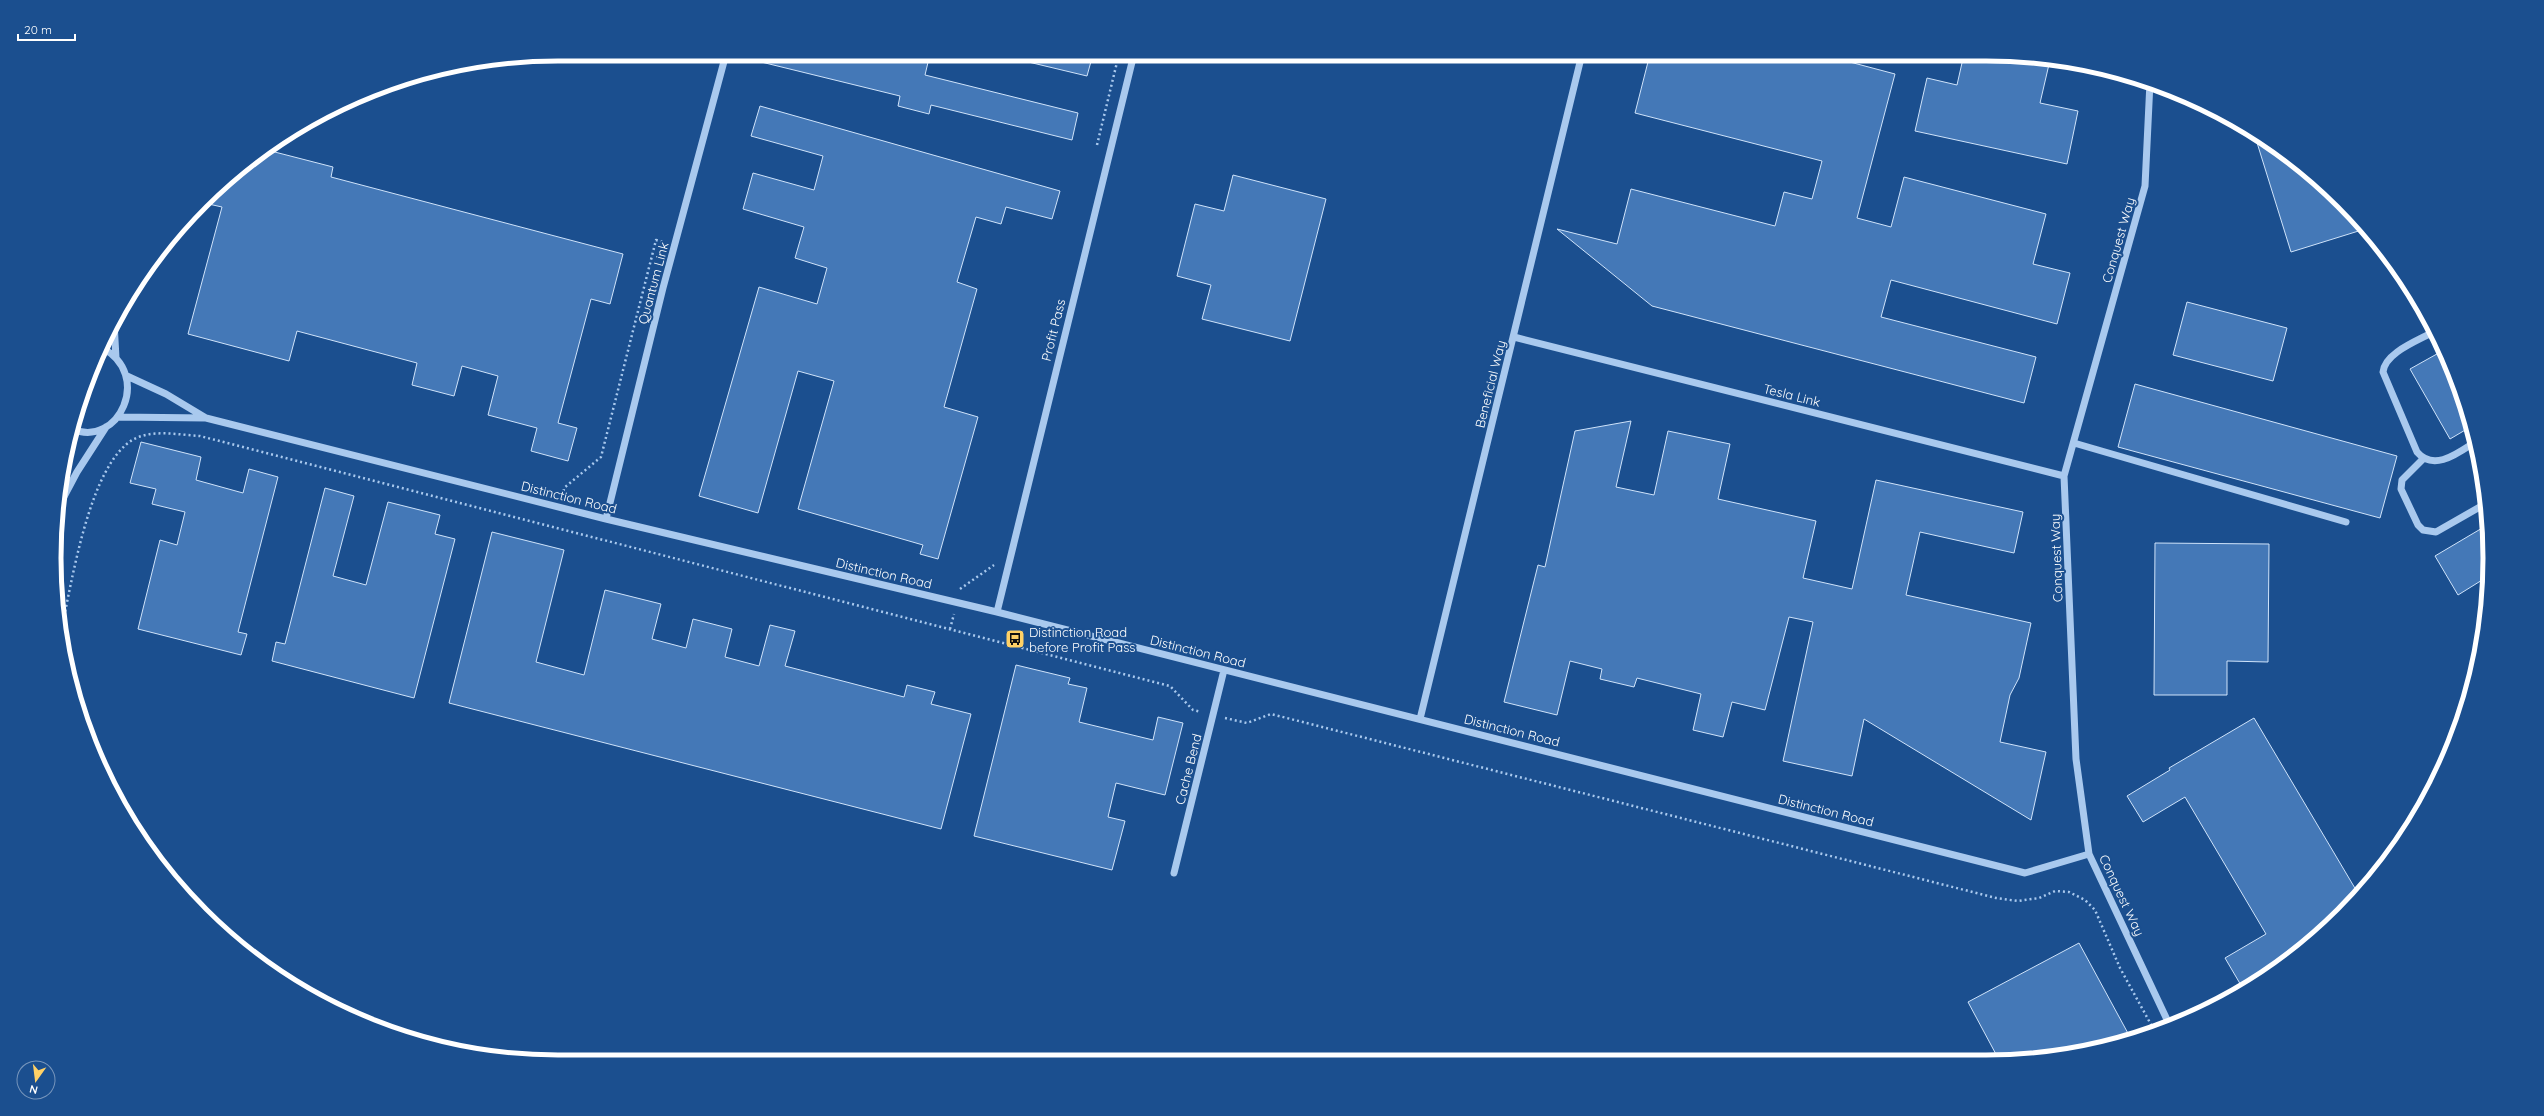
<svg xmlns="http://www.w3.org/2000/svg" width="2544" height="1116" font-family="Quicksand,sans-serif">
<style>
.building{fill:#4478b7;stroke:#cfe3fa}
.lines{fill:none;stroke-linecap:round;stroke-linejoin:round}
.path{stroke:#a9c9ee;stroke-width:2.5;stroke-dasharray:2 3;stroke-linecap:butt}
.minor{stroke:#a9c9ee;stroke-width:7}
.labels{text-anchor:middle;stroke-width:4;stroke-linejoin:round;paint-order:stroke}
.street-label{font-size:13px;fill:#fff;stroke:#1b4f8f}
.poi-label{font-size:13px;fill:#fff;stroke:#1b4f8f;text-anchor:start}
.rim{fill:none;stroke:#fff;stroke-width:5}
</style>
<rect width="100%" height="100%" fill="#1b4f8f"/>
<path class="building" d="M753,54H930L925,75L1078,113L1072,140L931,105L929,114L898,106L900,96L753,60Z
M1021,54H1093L1087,76L1020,60Z
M1650,54H1848L1846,61L1895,74L1857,218L1891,227L1904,177L2046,214L2033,264L2070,273L2057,324L1891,280L1881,317L2036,357L2024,403L1652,306L1557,229L1617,244L1631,189L1775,226L1784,192L1812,199L1822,161L1635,113Z
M1964,54L2050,60L2040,103L2078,111L2067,164L1915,131L1927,78L1957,85Z
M760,106L1060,191L1052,219L1006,207L1001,224L976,217L957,282L977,289L944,407L978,417L938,559L920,554L923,545L798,509L834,381L798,371L758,513L699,496L759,287L817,304L827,268L795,258L804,227L743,209L753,173L814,190L823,156L751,136Z
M2254,133L2318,179L2365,229L2291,252Z
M267,150L333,167L331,177L623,254L610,304L591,299L558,423L577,428L568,461L531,451L537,428L488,415L498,376L462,366L454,396L412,385L417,363L297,331L289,361L188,334L222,207L204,203L226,179Z
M1233,175L1326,199L1290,341L1202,319L1211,285L1177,276L1195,204L1224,211Z
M2187,302L2287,328L2273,381L2173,355Z
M2444,350L2472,426L2450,439L2410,369Z
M2135,384L2397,456L2380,518L2118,447Z
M1631,421L1616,487L1654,495L1668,431L1730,444L1718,499L1816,521L1803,578L1852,589L1876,480L2023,512L2014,553L1920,532L1906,595L2031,623L2019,678L2010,695L2000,742L2046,752L2031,820L1864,719L1852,776L1783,761L1813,622L1789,617L1765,710L1732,702L1723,737L1693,730L1701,694L1637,678L1634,687L1600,679L1602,669L1570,661L1557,715L1504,702L1538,565L1545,567L1575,431Z
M141,442L201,457L196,480L243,493L249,469L278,477L238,632L247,634L241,655L138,629L160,540L177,545L185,512L152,504L156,489L130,483Z
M325,488L354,496L333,576L366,585L388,502L440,515L435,534L455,539L414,698L272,661L276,642L285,644Z
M2489,524L2487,577L2458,595L2435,556Z
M492,532L564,550L536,662L584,675L605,590L661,604L652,639L686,648L693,619L732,629L725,657L759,666L770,625L795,631L785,666L904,697L907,685L935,692L931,704L971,714L941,829L449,703Z
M2155,543L2269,544L2268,662L2227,661V695H2154Z
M1016,665L1070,678L1068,684L1087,688L1079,722L1153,740L1158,717L1183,723L1165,795L1116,783L1108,817L1125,821L1112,870L974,836Z
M2254,718L2359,895L2343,914L2293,958L2242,987L2225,958L2266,934L2185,797L2143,822L2127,796L2170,770L2169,768Z
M2079,943L2130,1037L2052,1058H1998L1968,1002Z"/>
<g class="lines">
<path class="path" d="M1097,145L1119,54
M563,496L564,488L601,457L656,240L663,242
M960,589L994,565
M950,629L954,614
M61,631C72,583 89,464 134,439C154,429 179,435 200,436L1170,686L1193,710L1201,712
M1225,718L1247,723L1271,714L1996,898L2018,901L2039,898L2055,891L2069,892L2085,900L2095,910L2120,968L2154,1030"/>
<path class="minor" d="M2150,82L2145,186L2064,476L2076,759L2089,854L2170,1026
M114,322L116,358
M2435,331C2420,340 2385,352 2383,372L2417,452C2434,472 2458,453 2475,442
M1514,337L2064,476
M127,376L166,394L206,418L606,519L997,612L2025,873L2089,854
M118,417L206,418
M72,429C119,449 153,374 102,348
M2074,443L2346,522
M2423,459L2402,480L2401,489L2418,525L2423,530L2436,532L2485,504
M59,506L77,472L106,427
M606,519L663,288L726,54
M997,612L1134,54
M1420,719L1582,54
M1174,873L1224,670"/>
</g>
<defs>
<g id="bus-square" transform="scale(1)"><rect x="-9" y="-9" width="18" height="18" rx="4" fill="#ffd166" stroke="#1b4f8f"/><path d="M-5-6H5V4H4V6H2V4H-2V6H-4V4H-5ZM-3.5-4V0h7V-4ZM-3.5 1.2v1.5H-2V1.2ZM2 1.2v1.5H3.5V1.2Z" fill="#111"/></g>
</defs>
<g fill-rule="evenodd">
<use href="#bus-square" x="1015" y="639"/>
</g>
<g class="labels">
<g class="street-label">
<text transform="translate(2118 240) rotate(-74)" y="5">Conquest Way</text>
<text transform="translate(653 283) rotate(-75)" y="5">Quantum Link</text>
<text transform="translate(1053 330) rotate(-76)" y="5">Profit Pass</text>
<text transform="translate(1490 384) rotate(-76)" y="5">Beneficial Way</text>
<text transform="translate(1792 395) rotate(14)" y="5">Tesla Link</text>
<text transform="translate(569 497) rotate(14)" y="5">Distinction Road</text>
<text transform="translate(2056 558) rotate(-92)" y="5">Conquest Way</text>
<text transform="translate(884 573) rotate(13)" y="5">Distinction Road</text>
<text transform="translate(1198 651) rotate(14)" y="5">Distinction Road</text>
<text transform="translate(1512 730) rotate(14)" y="5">Distinction Road</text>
<text transform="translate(1188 769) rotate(-76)" y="5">Cache Bend</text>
<text transform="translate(1826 810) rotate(14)" y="5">Distinction Road</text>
<text transform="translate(2122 895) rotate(65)" y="5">Conquest Way</text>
</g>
<g class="poi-label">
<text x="1029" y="637">Distinction Road<tspan x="1029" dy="15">before Profit Pass</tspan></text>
</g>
</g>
<path d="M0 0H2544V1116H0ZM558 61H1986A497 497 0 0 1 2483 558V558A497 497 0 0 1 1986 1055H558A497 497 0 0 1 61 558V558A497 497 0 0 1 558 61Z" fill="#1b4f8f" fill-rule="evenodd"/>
<path class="rim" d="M558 61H1986A497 497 0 0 1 2483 558V558A497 497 0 0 1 1986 1055H558A497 497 0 0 1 61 558V558A497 497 0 0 1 558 61Z"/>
<g transform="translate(36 1080) rotate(194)"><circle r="19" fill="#1b4f8f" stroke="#7695bc"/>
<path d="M0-3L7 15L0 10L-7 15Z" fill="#ffd166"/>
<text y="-6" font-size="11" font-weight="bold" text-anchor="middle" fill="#ffffff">N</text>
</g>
<path d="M18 34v6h57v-6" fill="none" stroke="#ffffff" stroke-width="2"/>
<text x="24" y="34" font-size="12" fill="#ffffff" stroke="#1b4f8f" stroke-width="3" paint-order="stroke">20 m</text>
</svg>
